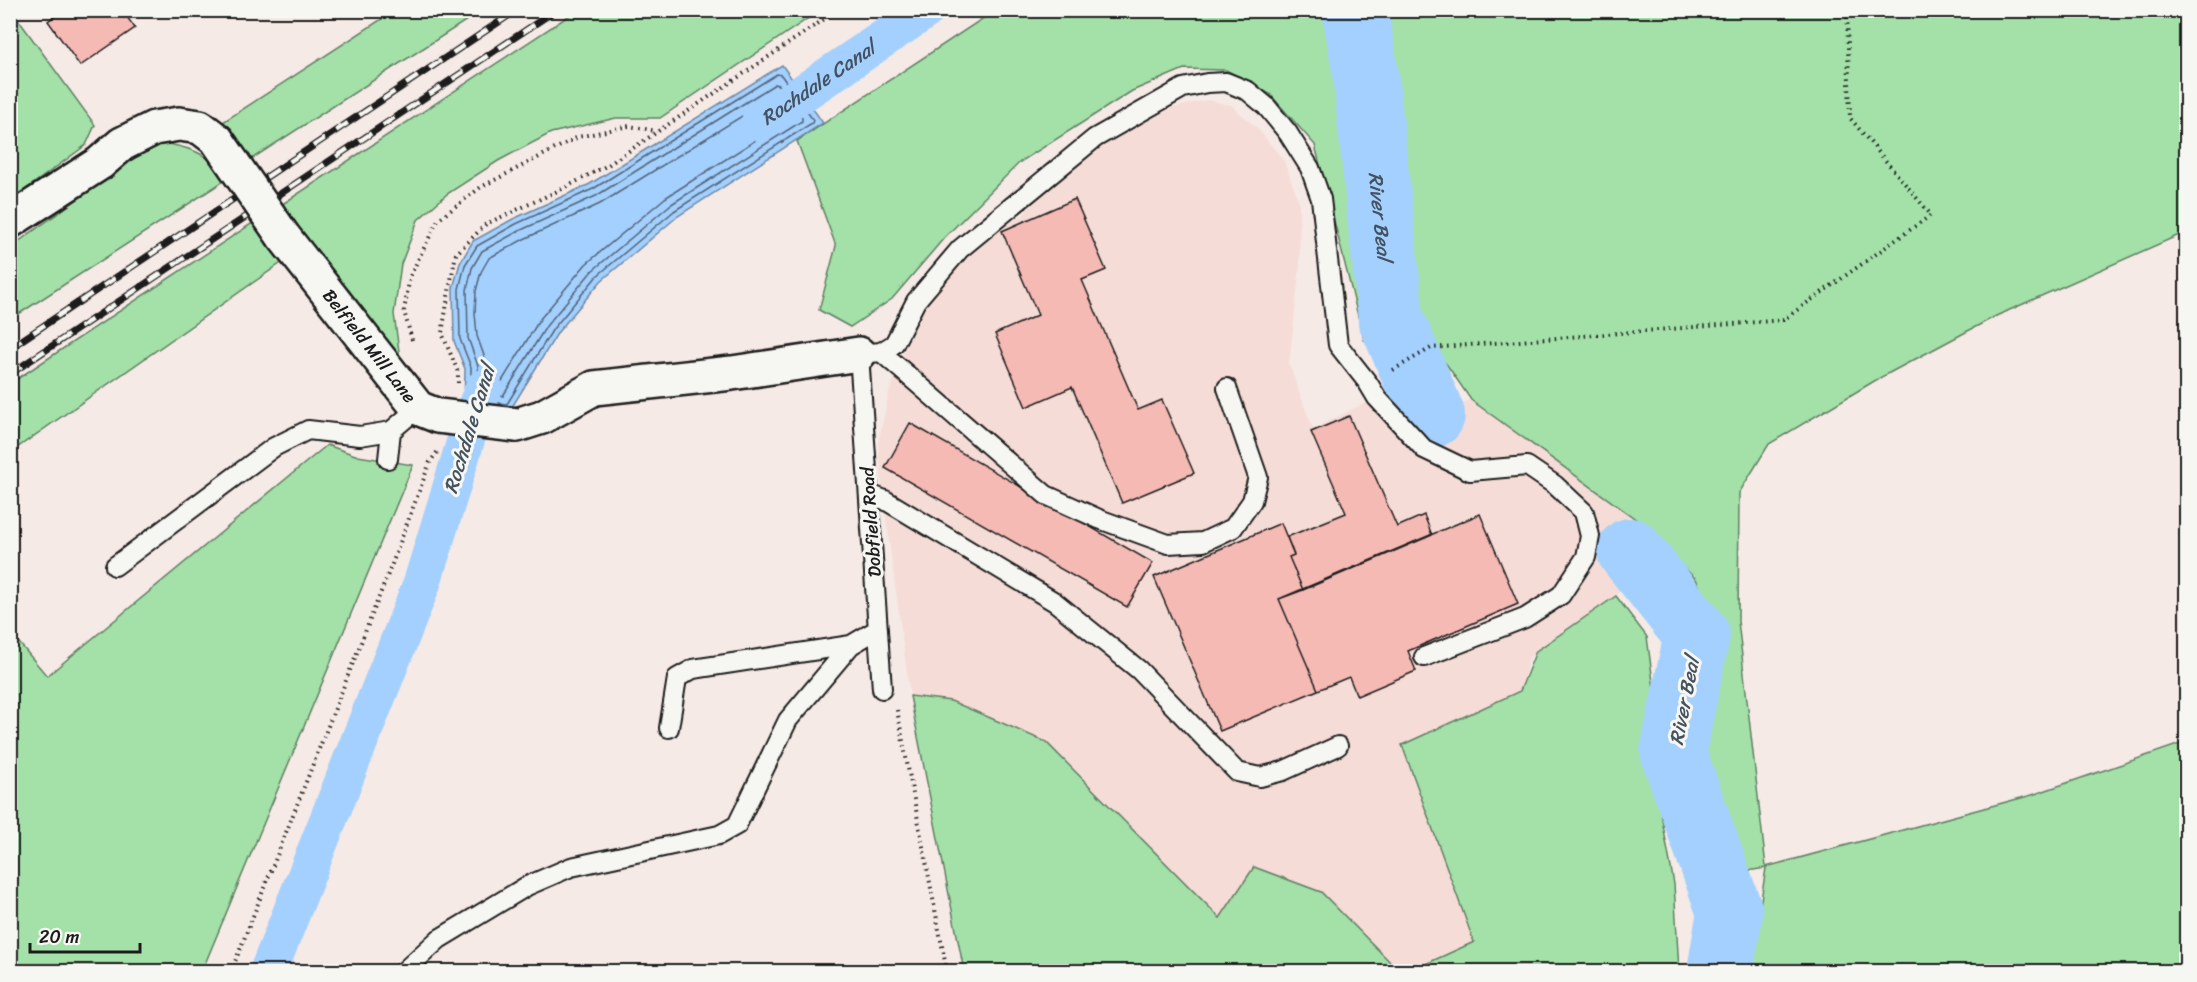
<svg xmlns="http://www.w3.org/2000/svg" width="2197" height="982" font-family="Sriracha,sans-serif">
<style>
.built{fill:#f6dcd7}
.green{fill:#a3e1a9;stroke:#607e62;stroke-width:1.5}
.water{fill:#a3d0fe;stroke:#6d88a4;stroke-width:1.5}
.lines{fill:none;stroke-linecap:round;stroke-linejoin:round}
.shore{stroke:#526476;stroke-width:1.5}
.canal{stroke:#a3d0fe;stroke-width:38}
.river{stroke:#a3d0fe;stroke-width:66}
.building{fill:#f6bab5;stroke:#1c1c1c;stroke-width:1.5}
.service-casing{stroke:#1c1c1c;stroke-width:22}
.minor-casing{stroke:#1c1c1c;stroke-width:38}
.path{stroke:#1c1c1c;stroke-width:4;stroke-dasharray:1.5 4.5;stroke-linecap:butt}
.service{stroke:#f6f6f2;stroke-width:18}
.minor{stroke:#f6f6f2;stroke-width:33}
.rail-casing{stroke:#1c1c1c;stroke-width:7}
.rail{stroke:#f6f6f2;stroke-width:4.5;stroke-dasharray:14;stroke-linecap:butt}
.minor-bridge-casing{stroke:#1c1c1c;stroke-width:38;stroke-linecap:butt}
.minor-bridge{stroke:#f6f6f2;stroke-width:33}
.labels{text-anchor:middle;stroke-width:6;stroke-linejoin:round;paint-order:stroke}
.street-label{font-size:18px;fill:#1c1c1c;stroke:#f6f6f2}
.water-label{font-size:20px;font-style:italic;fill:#445260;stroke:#f6f6f2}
</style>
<rect width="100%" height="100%" fill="#f6eae6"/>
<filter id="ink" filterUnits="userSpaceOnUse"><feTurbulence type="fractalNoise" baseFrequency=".0167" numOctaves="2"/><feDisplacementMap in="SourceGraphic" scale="12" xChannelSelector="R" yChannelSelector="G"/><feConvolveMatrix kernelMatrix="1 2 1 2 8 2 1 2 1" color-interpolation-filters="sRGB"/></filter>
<g filter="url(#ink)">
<path class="built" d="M1208,100L1231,105L1258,129L1284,161L1299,202L1300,265L1289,364L1313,429L1400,385L1418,423L1548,365L1646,532L1616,596L1536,651L1529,659L1520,691L1474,942L1406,971H1270L951,701L910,696L882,489L878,443L889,393L921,304L966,253L997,226L1023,216L1036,194L1096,149L1172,108Z"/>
<path class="green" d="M12,11L95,125L86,145L11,200Z
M394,11H481L250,160L223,122Z
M576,11H819L660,118H616L551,133L498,161L447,194L418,220L401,264L394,314L401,366L278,207Z
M994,11H1326L1338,20L1379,347L1364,340L1315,145L1270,94L1226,70L1184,69L1132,91L1020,162L944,238L892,299L850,327L819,310L836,246L797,141Z
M1371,11H2186V232L1996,316L1876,380L1769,444L1739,493L1738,621L1766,867L2032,795L2186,742V971H1750L1766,868L1735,873L1702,756L1717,627L1696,579L1646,532L1637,520L1471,400L1447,365L1416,333L1406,302Z
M168,144C196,149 211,156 227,179L11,319V247L153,145Z
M257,220L284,261L11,452V383Z
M327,445L358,456L413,465L202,971H11L10,632L47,676Z
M1616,596L1647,637L1655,697L1652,766L1674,884L1679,971H1410L1474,942L1402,745L1520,691L1536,651Z
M910,696L951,701L1046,742L1220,918L1254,867L1321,892L1399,971H964Z"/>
<path class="water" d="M782,65L823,123L678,216L601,281L558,332L509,412L464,405L465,369L454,341L453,288L460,263L473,241L513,219L590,184Z"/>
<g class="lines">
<path class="shore" d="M777,74L781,75L813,120L812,123L674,211L597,276L553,329L507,404L471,399V367L460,339L459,289L465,265L477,246L516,224L593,189Z
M775,84L779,85L802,118V121L670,205L592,271L547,325L503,396L479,393L478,366L468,338L467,290L472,268L482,251L519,231L596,196Z
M773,97L777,98L789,116V119L665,198L586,264L540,319L499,386L488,385L487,364L477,336L475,313L476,291L481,272L489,258L524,239L600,204Z"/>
<g class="canal">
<path id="s1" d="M760,122L926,10"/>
<path d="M268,972L422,583L476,407L484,388"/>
</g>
<g class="river">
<path id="s2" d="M1355,10L1365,69L1391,319L1432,415"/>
<path d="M1630,551L1697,635L1673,752L1730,912L1720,972"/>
</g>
</g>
<path class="building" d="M63,10H122L135,28L80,66L48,21Z
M1075,199L1106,270L1082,280L1138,410L1162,400L1194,473L1122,503L1072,387L1026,407L995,334L1038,315L1002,231Z
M1349,416L1397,527L1424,515L1432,535L1303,590L1289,557L1294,555L1287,537L1346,513L1311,432Z
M910,423L1153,563L1127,607L885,468Z
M1480,514L1518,604L1408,651L1416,671L1357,696L1349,677L1318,690L1279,599Z
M1281,523L1294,555L1289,557L1303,590L1279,599L1318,690L1220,731L1154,577Z"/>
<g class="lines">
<g class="service-casing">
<path id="service" d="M881,352L1046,495L1099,519L1168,544L1203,542L1233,528L1252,501L1258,477L1227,388
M388,459L391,431
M869,494L885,500L1055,602L1139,670L1237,772L1260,777L1283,771L1338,746
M115,566L274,447L308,430L360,436L391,431L418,408
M882,689L859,354L881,352L894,344L916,301L960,249L1095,138L1183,88L1207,83L1226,82L1248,91L1266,106L1288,133L1310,168L1321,199L1338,345L1368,383L1377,398L1424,449L1470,471L1527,466L1555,485L1584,512L1590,536L1586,557L1561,595L1525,618L1424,657
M669,728L677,678L693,669L851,645
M403,972L439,939L527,886L571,867L719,835L737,825L788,720L851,645L878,629"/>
</g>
<g class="minor-casing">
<g id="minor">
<path d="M10,221L100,163L122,144L154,128L179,124L200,127L217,140"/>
<path id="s3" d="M283,236L418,408L438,416"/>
<path d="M517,425L542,417L594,388L732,373L859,354"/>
</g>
</g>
<path class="path" d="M412,340L404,311L410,276L438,220L481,187L578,137L629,126L657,131
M1393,370L1431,348L1783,320L1931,215L1850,118L1847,10
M458,383V372L442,333L449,291L456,254L486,224L562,189L608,165L838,10
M897,710L947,972
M231,972L392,564L430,462L438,451"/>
<use href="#service" class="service"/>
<use href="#minor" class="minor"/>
<g class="rail-casing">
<path id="rail" d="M10,348L517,10
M10,374L556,10"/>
</g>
<use href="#rail" class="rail"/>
<g class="minor-bridge-casing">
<path id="minor-bridge" d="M217,140L283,236
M438,416L517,425"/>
</g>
<use href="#minor-bridge" class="minor-bridge"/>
</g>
</g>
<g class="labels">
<g class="street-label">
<text dy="6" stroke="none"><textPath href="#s3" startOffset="140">Belfield Mill Lane</textPath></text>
<text transform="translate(871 522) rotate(-94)" y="6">Dobfield Road</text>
</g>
<g class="water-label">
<text dy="7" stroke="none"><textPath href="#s1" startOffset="70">Rochdale Canal</textPath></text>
<text dy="7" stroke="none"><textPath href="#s2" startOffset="208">River Beal</textPath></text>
<text transform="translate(469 429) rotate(-73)" y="7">Rochdale Canal</text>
<text transform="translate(1684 701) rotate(-79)" y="7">River Beal</text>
</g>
</g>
<rect width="2197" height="982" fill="none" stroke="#f6f6f2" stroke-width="36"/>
<rect x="18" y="18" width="2161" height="946" fill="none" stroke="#1c1c1c" stroke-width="2" filter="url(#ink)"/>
<path d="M30 943v9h110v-9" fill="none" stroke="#1c1c1c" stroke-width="3"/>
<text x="39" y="943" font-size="18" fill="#1c1c1c" stroke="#f6f6f2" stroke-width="4.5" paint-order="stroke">20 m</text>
</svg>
